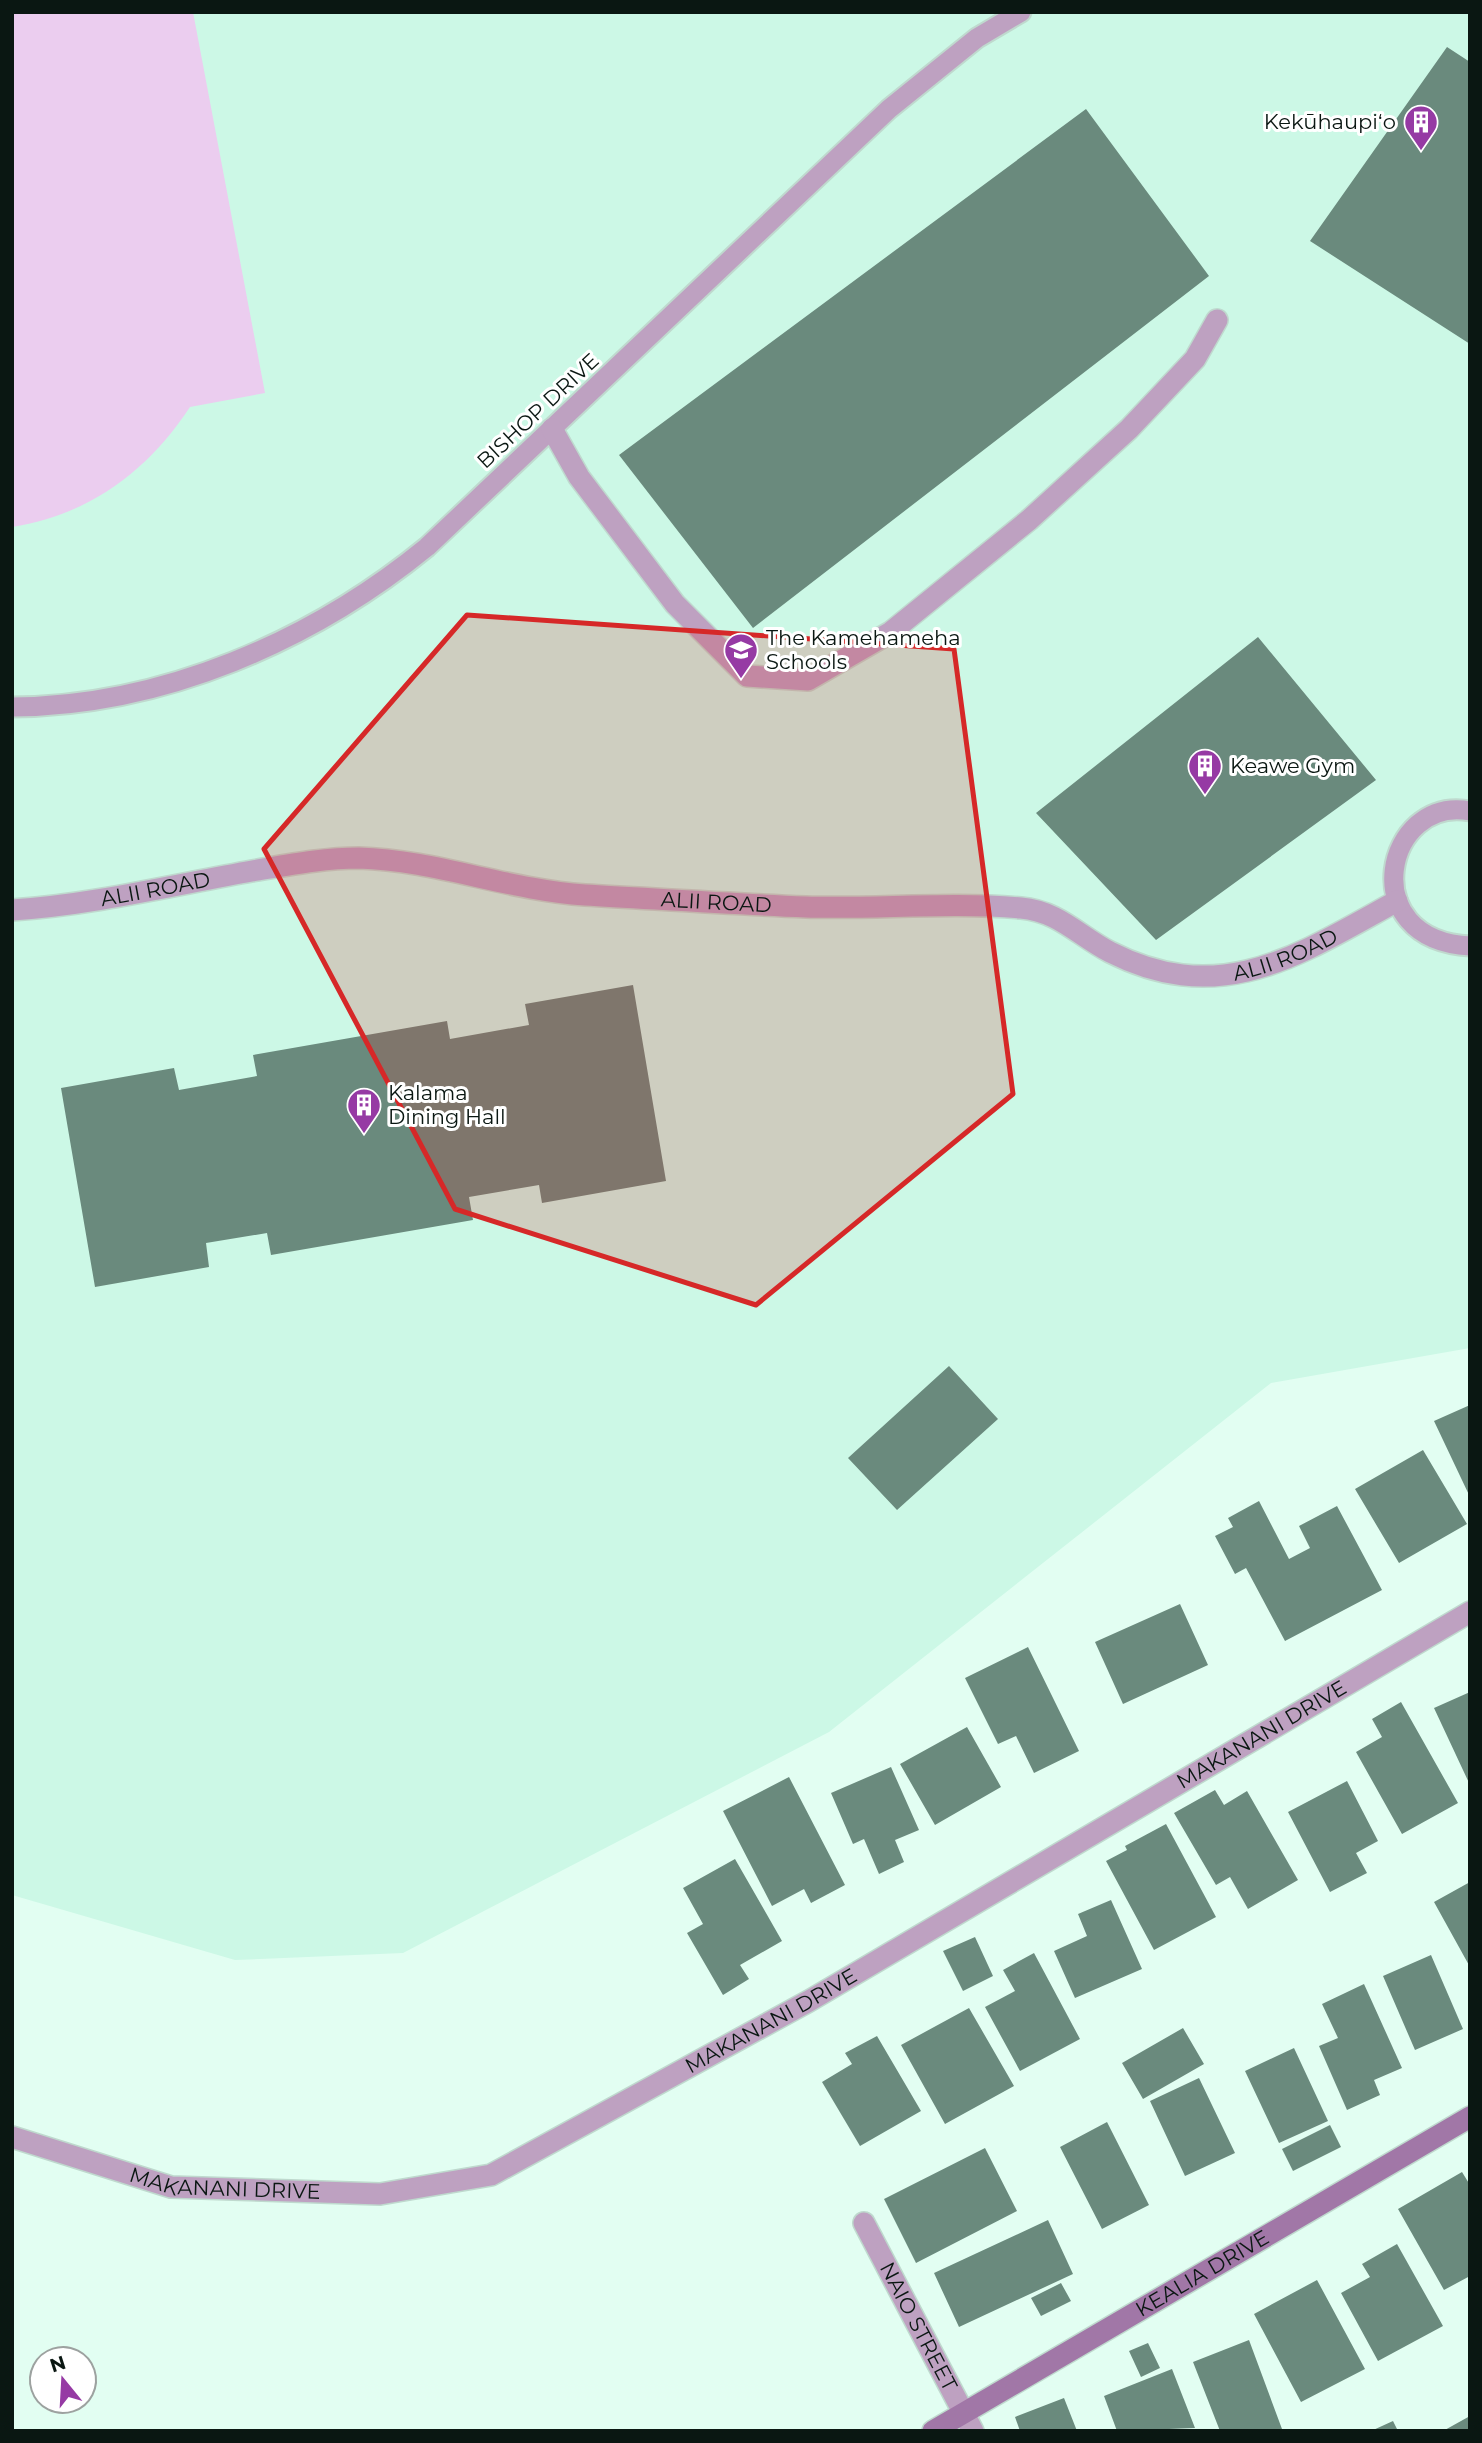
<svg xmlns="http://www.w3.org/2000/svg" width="1482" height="2443" font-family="Montserrat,sans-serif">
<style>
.built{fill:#ccf8e6}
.green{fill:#ebcdef}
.building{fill:#6a8a7d}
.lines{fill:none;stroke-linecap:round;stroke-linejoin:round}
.lane-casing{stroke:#bfd9ce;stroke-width:23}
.street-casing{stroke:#bfd9ce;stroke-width:24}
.secondary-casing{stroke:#bfd9ce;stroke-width:24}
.lane{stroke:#bea1c1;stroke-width:19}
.street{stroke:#bea1c1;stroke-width:21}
.secondary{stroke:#a177a7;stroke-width:21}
.marked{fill:#d62828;fill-opacity:0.2;stroke:#d62828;stroke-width:5;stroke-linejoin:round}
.labels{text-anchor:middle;stroke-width:6;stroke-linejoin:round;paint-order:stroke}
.poi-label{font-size:21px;fill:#0a1712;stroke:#fff;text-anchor:start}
.street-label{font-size:21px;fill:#0a1712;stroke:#fff}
</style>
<rect width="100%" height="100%" fill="#e2fef2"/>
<path class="built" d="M12,12H1470V1348L1271,1383L829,1732L403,1953L235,1960L12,1895Z"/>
<path class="green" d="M12,12H193L265,393L190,407C148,471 89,515 12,527Z"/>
<path class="building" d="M1447,47L1470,62V344L1310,241Z
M1086,109L1209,276L753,628L619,455Z
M1258,637L1376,780L1156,940L1036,813Z
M633,985L666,1181L542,1203L539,1185L469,1197L473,1220L271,1255L267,1233L206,1243L209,1267L95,1287L61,1088L174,1068L179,1090L257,1076L253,1055L447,1021L450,1039L529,1025L525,1004Z
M949,1366L998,1419L897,1510L848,1458Z
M1470,1405V1497L1434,1421Z
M1423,1450L1467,1524L1399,1563L1355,1489Z
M1259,1501L1289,1559L1310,1548L1299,1526L1337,1506L1382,1590L1285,1641L1246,1568L1235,1574L1215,1536L1233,1527L1228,1518Z
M1180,1604L1208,1665L1123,1704L1095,1642Z
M1028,1647L1079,1751L1034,1773L1016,1736L998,1744L965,1678Z
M1470,1692V1785L1434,1708Z
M1401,1702L1458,1803L1402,1834L1356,1752L1382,1737L1372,1719Z
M967,1727L1001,1787L935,1825L900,1764Z
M891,1767L919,1830L895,1840L904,1862L879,1874L864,1839L853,1844L831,1793Z
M789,1777L845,1885L811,1903L804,1889L772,1906L723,1811Z
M1347,1781L1378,1841L1356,1853L1367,1873L1330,1892L1288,1812Z
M1215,1790L1224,1805L1247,1791L1298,1880L1248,1909L1230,1877L1216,1885L1174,1813Z
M1166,1824L1216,1917L1154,1950L1106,1861L1127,1850L1125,1846Z
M735,1859L782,1941L740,1965L749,1979L723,1995L687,1933L703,1924L683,1888Z
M1470,1882V1967L1434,1902Z
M1111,1900L1142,1969L1075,1998L1054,1951L1087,1936L1078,1914Z
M975,1937L993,1976L963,1991L943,1951Z
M1034,1953L1080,2039L1020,2071L985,2007L1015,1991L1003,1970Z
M1431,1955L1463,2029L1415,2050L1383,1976Z
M1364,1984L1402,2068L1374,2080L1380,2095L1347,2110L1319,2046L1338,2038L1322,2004Z
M969,2008L1014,2086L945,2124L901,2045Z
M1183,2028L1204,2064L1143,2099L1122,2063Z
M877,2036L921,2111L860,2146L822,2082L852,2064L845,2053Z
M1294,2048L1328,2121L1279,2143L1245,2071Z
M1199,2078L1235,2153L1185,2176L1150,2101Z
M1107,2122L1149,2205L1102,2229L1060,2147Z
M1330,2125L1341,2147L1293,2171L1282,2149Z
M985,2148L1017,2211L916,2263L884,2199Z
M1462,2172L1470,2185V2276L1444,2290L1398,2209Z
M1048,2220L1073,2274L959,2327L934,2273Z
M1397,2244L1443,2326L1378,2361L1341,2293L1370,2277L1362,2264Z
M1317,2280L1365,2369L1301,2402L1254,2314Z
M1061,2283L1071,2301L1041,2316L1031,2298Z
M1249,2340L1282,2429L1220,2431L1193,2362Z
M1148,2343L1160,2368L1141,2377L1129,2351Z
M1172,2369L1195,2428L1117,2431L1104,2396Z
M1064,2398L1077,2431H1020L1015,2417Z
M1470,2416V2431H1443Z
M1393,2421L1398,2431H1371Z"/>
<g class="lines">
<g class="lane-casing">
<path id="lane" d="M12,707C163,706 312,641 427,547L889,109L977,38L1021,12
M1470,811C1385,795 1353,940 1470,946"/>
</g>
<g class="street-casing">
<g id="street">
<path d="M552,429L579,477L675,604L747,676L808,680L891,632L1029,520L1129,429L1195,359L1217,320"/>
<path id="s1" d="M12,910C91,905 174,885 252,871C288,865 323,858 359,858C435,860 508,890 585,895C658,899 733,904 806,907C877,909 950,902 1021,908C1058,911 1079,936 1110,952C1222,1009 1300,954 1397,901"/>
<path id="s2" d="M12,2137L171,2187L380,2194L491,2175L809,2001L1470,1612"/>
<path id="s3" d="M864,2223L973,2431"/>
</g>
</g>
<g class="secondary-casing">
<g id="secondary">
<path id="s4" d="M933,2431L1470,2117"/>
</g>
</g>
<use href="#lane" class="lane"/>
<use href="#street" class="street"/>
<use href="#secondary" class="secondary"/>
</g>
<path class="marked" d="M467,615L954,649L1013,1094L756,1305L455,1209L264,849Z"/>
<defs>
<g id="building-pin" transform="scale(1.75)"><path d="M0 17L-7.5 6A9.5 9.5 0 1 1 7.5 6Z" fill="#963aa4" stroke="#fff"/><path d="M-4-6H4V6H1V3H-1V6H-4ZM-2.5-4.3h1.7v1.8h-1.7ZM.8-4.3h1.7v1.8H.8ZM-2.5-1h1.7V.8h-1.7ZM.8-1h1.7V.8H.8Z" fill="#fff"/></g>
<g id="school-pin" transform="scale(1.75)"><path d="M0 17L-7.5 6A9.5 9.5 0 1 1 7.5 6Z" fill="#963aa4" stroke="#fff"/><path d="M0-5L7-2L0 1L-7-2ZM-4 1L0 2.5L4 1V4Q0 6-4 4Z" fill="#fff"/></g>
</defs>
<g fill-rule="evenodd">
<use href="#building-pin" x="1421" y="122"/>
<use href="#school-pin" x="741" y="650"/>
<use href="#building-pin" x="1205" y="766"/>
<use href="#building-pin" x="364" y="1105"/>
</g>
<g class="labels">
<g class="poi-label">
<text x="1396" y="129" text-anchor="end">Kekūhaupiʻo</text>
<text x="766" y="645">The Kamehameha<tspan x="766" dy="24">Schools</tspan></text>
<text x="1230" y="773">Keawe Gym</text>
<text x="388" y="1100">Kalama<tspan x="388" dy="24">Dining Hall</tspan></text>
</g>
<g class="street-label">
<text transform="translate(538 411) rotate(-43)" y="7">BISHOP DRIVE</text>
<text dy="7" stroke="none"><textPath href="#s1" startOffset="145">ALII ROAD</textPath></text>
<text dy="7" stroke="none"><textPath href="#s1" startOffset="712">ALII ROAD</textPath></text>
<text dy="7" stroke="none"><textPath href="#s1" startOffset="1300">ALII ROAD</textPath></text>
<text dy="7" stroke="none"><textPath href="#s2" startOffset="1376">MAKANANI DRIVE</textPath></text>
<text dy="7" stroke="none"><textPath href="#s2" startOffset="808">MAKANANI DRIVE</textPath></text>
<text dy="7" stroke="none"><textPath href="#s2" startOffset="220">MAKANANI DRIVE</textPath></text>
<text dy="7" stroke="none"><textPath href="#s4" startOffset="312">KEALIA DRIVE</textPath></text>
<text dy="7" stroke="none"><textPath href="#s3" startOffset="117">NAIO STREET</textPath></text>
</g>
</g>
<rect width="1482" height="2443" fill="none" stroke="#0a1712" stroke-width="28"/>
<g transform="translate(63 2380) rotate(342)"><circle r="33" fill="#ffffff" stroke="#9da2a0" stroke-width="2"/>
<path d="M0-5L12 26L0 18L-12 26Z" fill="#963aa4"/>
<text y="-10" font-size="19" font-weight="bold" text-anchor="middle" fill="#0a1712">N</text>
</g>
</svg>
